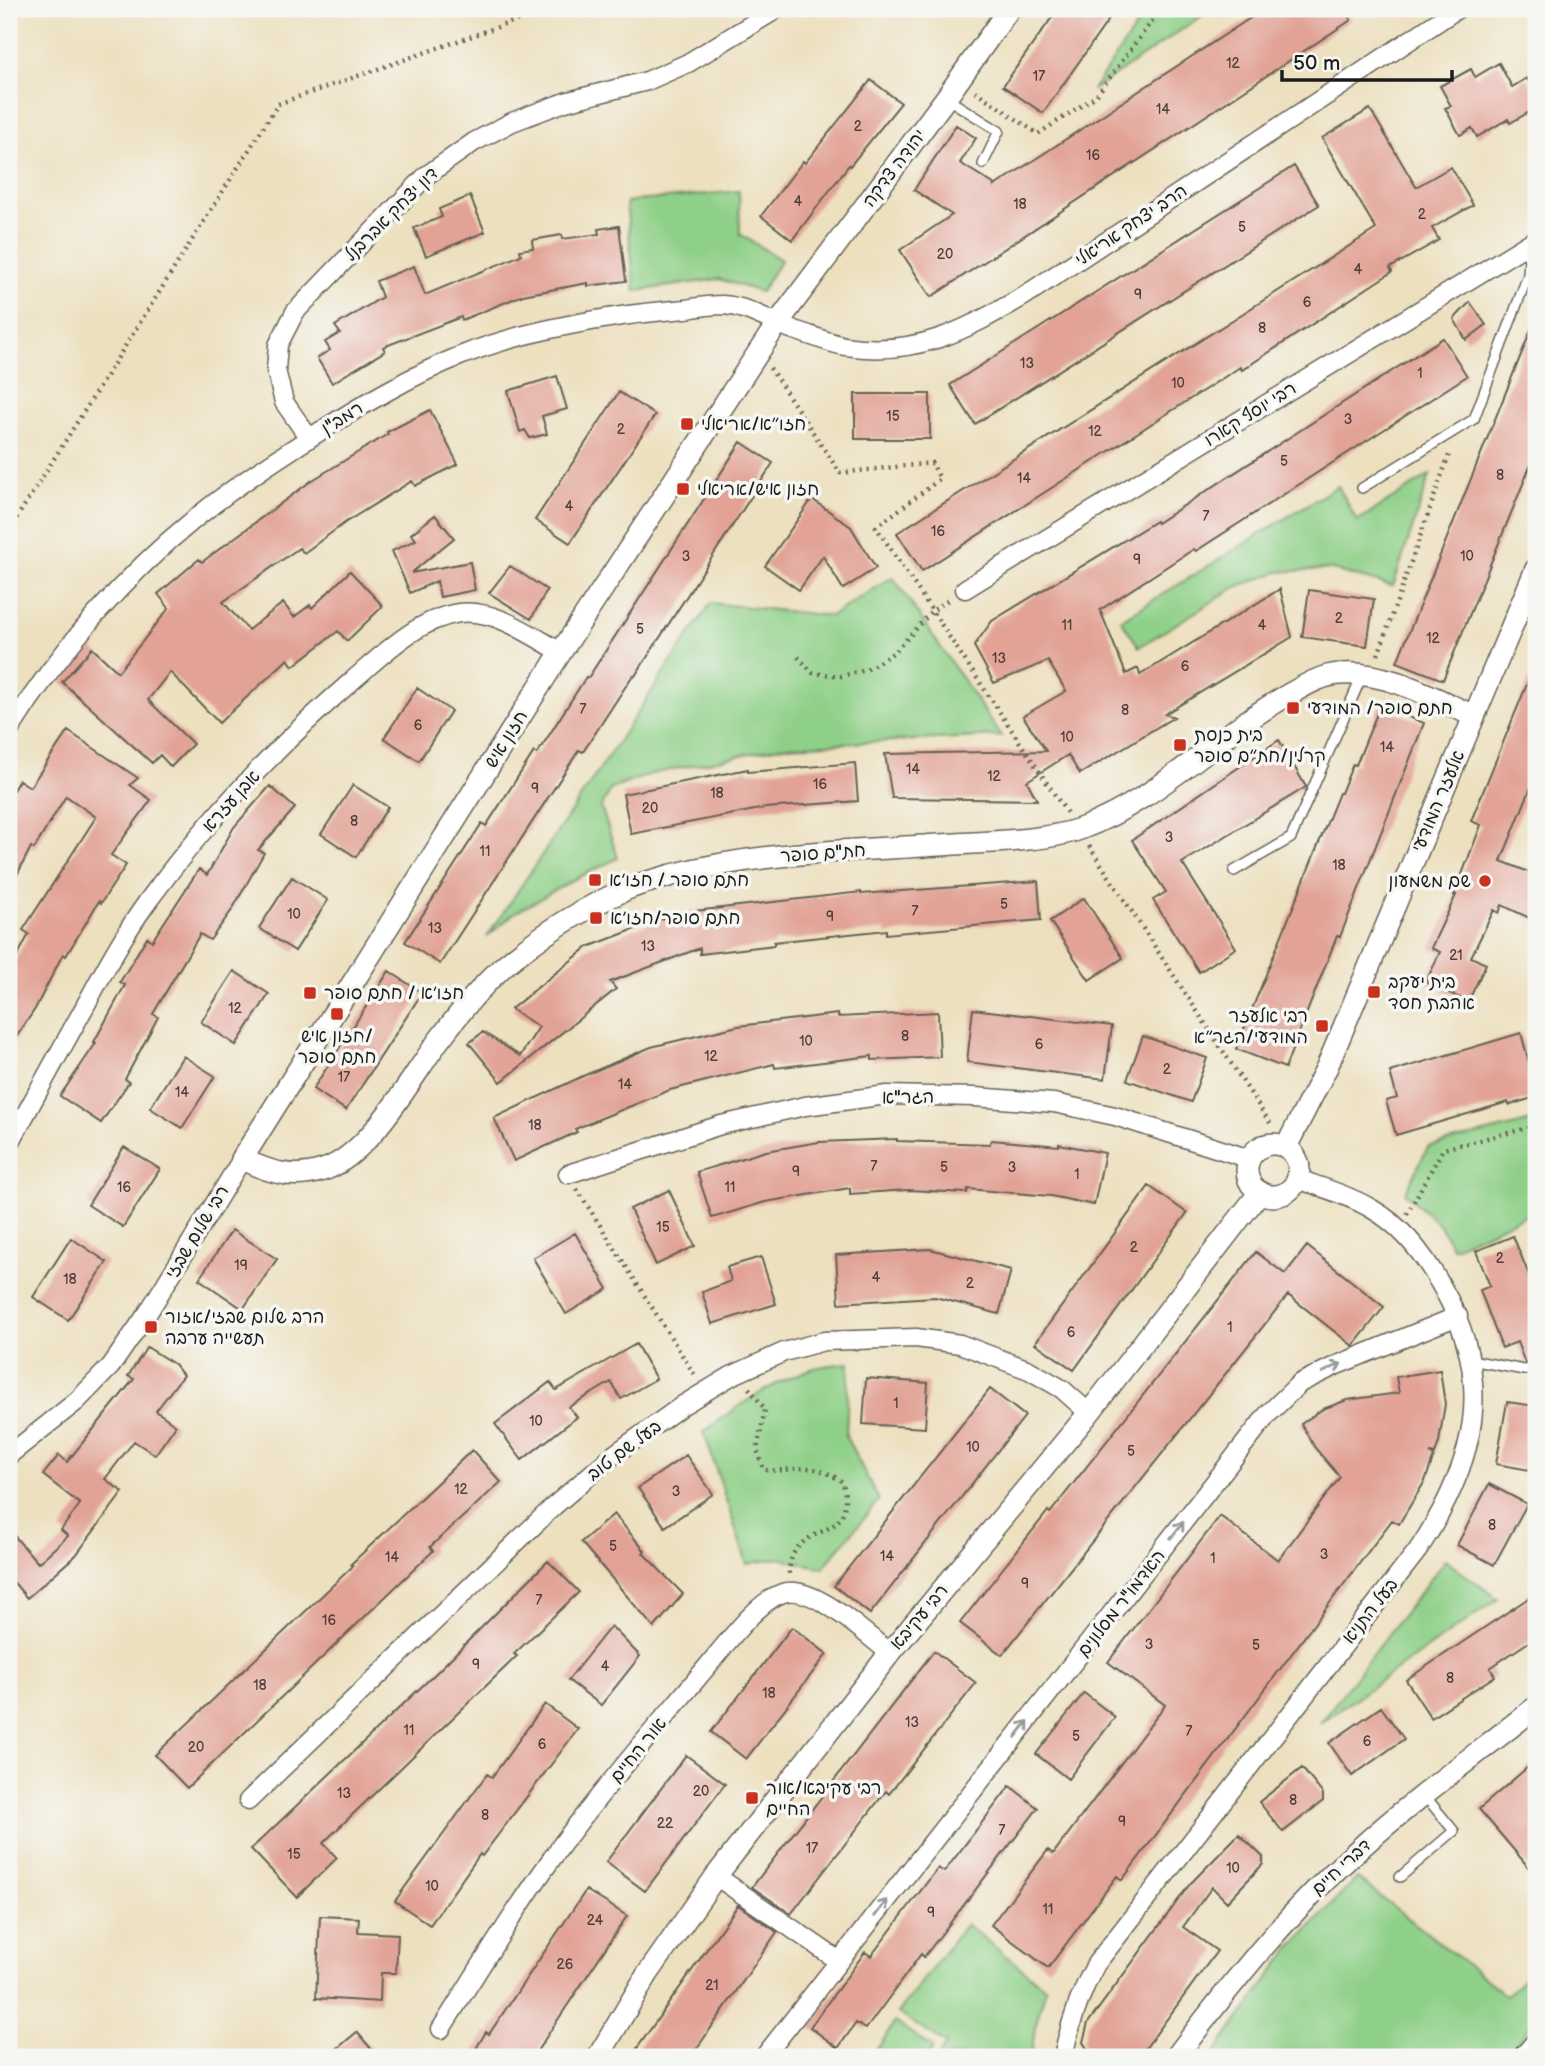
<svg xmlns="http://www.w3.org/2000/svg" width="1545" height="2066" font-family="'Balsamiq Sans','Playpen Sans Hebrew',sans-serif">
<style>
.green{fill:#8fd088;stroke:#567652;stroke-width:2}
.building{fill:#e2a396}
.lines{fill:none;stroke-linecap:round;stroke-linejoin:round}
.service-casing{stroke:#656155;stroke-width:12}
.minor-casing{stroke:#656155;stroke-width:21}
.tertiary-casing{stroke:#656155;stroke-width:24}
.path{stroke:#656155;stroke-width:4.5;stroke-dasharray:2 5;stroke-linecap:butt}
.service{stroke:#fff;stroke-width:9}
.minor{stroke:#fff;stroke-width:18}
.tertiary{stroke:#fff;stroke-width:21}
.oneway{stroke:#999}
.poi-dot{fill:#c8321e;stroke:#f6f6f2;stroke-width:2.5}
.labels{text-anchor:middle;stroke-width:7;stroke-linejoin:round;paint-order:stroke}
.number-label{font-size:14px;fill:#4e3e3a}
.street-label{font-size:18px;fill:#1c1c1c;stroke:#f6f6f2}
.poi-label{font-size:18px;fill:#1c1c1c;stroke:#f6f6f2;text-anchor:start}
</style>
<rect width="100%" height="100%" fill="#f6f6f2"/>
<filter id="ink" filterUnits="userSpaceOnUse"><feTurbulence type="fractalNoise" baseFrequency=".0143" numOctaves="2"/><feDisplacementMap in="SourceGraphic" scale="14" xChannelSelector="R" yChannelSelector="G"/><feConvolveMatrix kernelMatrix="1 2 1 2 8 2 1 2 1" color-interpolation-filters="sRGB"/></filter>
<filter id="wash" filterUnits="userSpaceOnUse"><feTurbulence type="fractalNoise" baseFrequency=".00686" numOctaves="4" result="noise"/><feDisplacementMap in="SourceGraphic" scale="28" xChannelSelector="R" yChannelSelector="G"/><feGaussianBlur stdDeviation="1.57" result="paint"/><feColorMatrix in="noise" values="0 0 0 0 0 0 0 0 0 0 0 0 0 0 0 0 0 1.4 0 .05"/><feComposite in="paint" operator="in"/></filter>
<g filter="url(#wash)">
<rect width="100%" height="100%" fill="#ede0bf"/>
<path class="green" d="M1148,9H1212L1092,91Z
M739,191L740,234L781,260L761,292L719,279L635,291L626,202Z
M1430,475L1393,586L1329,569L1278,572L1236,587L1139,647L1121,620L1338,486L1357,521Z
M893,577L1001,736L784,746L651,774L611,789L601,807L618,858L575,879L513,914L487,937L711,603L831,616Z
M1536,1120V1216L1533,1212L1452,1248L1440,1225L1405,1193L1428,1147Z
M849,1363L846,1437L879,1500L823,1568L779,1558L747,1564L704,1432C736,1406 772,1383 811,1369C823,1365 837,1364 849,1363Z
M1445,1560L1498,1599L1320,1723Z
M1357,1878L1506,1995L1536,1966V2020L1506,2057H1212L1289,1950Z
M966,1924L1046,1988L1035,2027L1031,2057H938L946,2044L898,2013Z
M895,2022L933,2048L927,2057H872Z"/>
<g id="blocks">
<path class="building" d="M1058,9H1116L1043,113L1003,86Z
M1264,9H1344L1351,20L931,297L900,250L952,215L914,190L956,125L976,138L960,163L995,185L993,187Z
M1499,63L1512,87L1527,78L1536,94V108L1510,123L1508,119L1477,137L1472,128L1460,135L1445,108L1451,106L1440,86L1471,69L1475,77Z
M871,80L901,103L850,166L849,165L792,240L761,216L803,161L805,163Z
M1370,109L1416,187L1451,167L1473,205L1432,228L1439,240L1390,268L1392,272L1242,370L1240,367L922,571L897,533L1376,229L1322,138Z
M1294,166L1319,205L975,424L950,385Z
M470,196L485,232L426,256L414,228L442,217L439,209Z
M619,226L626,281L588,286V283L523,295L462,320L461,317L383,347L385,351L332,383L317,358L330,350L325,342L340,333L335,326L382,297L376,281L414,266L425,295L521,255L520,250L533,248L532,240L562,235L563,239L599,234L598,229Z
M1470,302L1486,325L1466,340L1454,319Z
M1535,320L1536,452L1443,680L1397,662Z
M1443,338L1467,376L1196,551L1194,549L1100,610L1126,674L1138,668L1140,675L1280,589L1292,637L1165,714L1174,717L1080,774L1068,755L1027,781L1037,800L892,798L885,754L1046,751L1023,716L1066,691L1048,661L994,683L974,646L992,621L1156,521L1157,523Z
M557,376L567,409L542,416L547,434L530,438L525,430L520,432L508,391Z
M619,392L655,415L570,543L535,520Z
M855,394H930V439H855Z
M430,410L458,464L415,486L412,481L346,522L304,553L299,548L223,602L248,630L283,603L294,617L310,605L312,608L350,571L383,606L347,641L338,631L293,666L288,659L219,723L170,672L148,700L193,744L171,767L160,755L152,763L62,682L92,648L118,672L169,608L158,594L199,559L202,562L311,481L388,434L387,432Z
M741,442L773,463L635,676L633,675L583,752L579,750L440,964L405,942L482,823L486,826L534,752L537,754L586,677L588,678Z
M812,499L851,527L876,568L843,589L823,556L799,590L765,566Z
M435,515L454,538L411,573L470,562L475,590L440,597L437,581L410,593L392,551L416,540L411,534Z
M510,566L547,590L531,619L489,593Z
M1309,590L1374,599L1367,646L1302,637Z
M1536,662V775L1501,861L1536,875V921L1502,905L1499,913L1494,910L1471,957L1486,964L1468,1002L1426,982L1440,952L1431,948L1456,895H1454L1481,825L1471,821Z
M417,688L451,711L419,761L384,738Z
M1380,706L1424,723L1340,937L1337,936L1285,1068L1236,1049L1339,793H1341L1353,764L1356,765Z
M68,731L138,778L130,785L151,800L111,855L126,865L101,903L99,901L66,956L63,954L35,1009L9,1048V972L29,934L23,930L96,817L66,796L34,849L31,847L9,891V797L19,780L30,787Z
M1279,740L1306,787L1182,863L1236,948L1199,972L1153,900L1166,892L1132,840Z
M855,763L858,801L765,808L631,834L623,794L748,769V772Z
M353,785L388,807L356,857L321,834Z
M270,786L295,808L258,850L264,853L232,910L210,940L200,934L153,1014L158,1017L125,1079L129,1082L101,1123L60,1096L96,1043L94,1042L125,985L120,982L147,937L152,941L199,869L207,875L234,827Z
M292,877L328,900L295,951L259,928Z
M1038,881L1041,920L886,934V930L774,942V945L700,954V948L610,982L616,989L501,1082L469,1043L483,1032L520,1056L539,1027L511,1009L588,947L677,913L861,892V894Z
M1084,898L1123,958L1089,980L1050,921Z
M234,971L269,994L236,1045L201,1022Z
M389,971L422,993L346,1110L313,1089Z
M973,1009L1112,1026L1105,1079L967,1062Z
M938,1012L940,1057L872,1060V1056L775,1068L774,1064L670,1090L575,1129L577,1132L514,1161L494,1118L583,1076L651,1047L738,1026L838,1014V1017Z
M1521,1033L1531,1070L1536,1068V1097L1509,1105L1508,1102L1396,1135L1386,1101L1397,1098L1390,1072Z
M1143,1036L1207,1058L1191,1102L1127,1080Z
M183,1056L215,1076L182,1128L150,1108Z
M897,1139V1141L990,1144L991,1140L1059,1146V1144L1105,1153L1094,1205L1051,1196L968,1189L967,1193L908,1190L850,1194V1188L765,1202L712,1218L697,1172L766,1151L819,1142Z
M124,1147L160,1169L123,1227L88,1205Z
M1149,1186L1187,1213L1074,1370L1035,1343Z
M669,1190L695,1246L656,1265L630,1209Z
M232,1230L277,1259L243,1309L199,1279Z
M575,1233L608,1289L566,1314L533,1258Z
M1513,1236L1529,1275L1536,1273V1362L1525,1363L1517,1342L1502,1348L1480,1290L1490,1286L1476,1251Z
M71,1238L107,1262L68,1320L33,1297Z
M1307,1246L1384,1307L1353,1346L1288,1295L1002,1655L960,1623L1048,1511L1050,1513L1256,1252L1285,1274Z
M930,1249L1011,1270L999,1314L935,1297L839,1303L836,1255Z
M761,1257L776,1304L712,1324L702,1292L731,1281L727,1267Z
M636,1344L656,1379L621,1399L611,1382L569,1407L577,1417L522,1460L495,1424L550,1382L556,1390Z
M147,1347L174,1364L183,1375L156,1411L176,1425L155,1455L134,1441L105,1479L123,1492L76,1555L27,1598L9,1577V1530L38,1563L68,1536L61,1530L80,1504L43,1475L59,1455L67,1462L134,1379L128,1376Z
M1440,1370L1445,1404L1439,1442L1435,1454L1430,1453L1434,1456L1425,1481L1399,1524L1392,1520L1122,1880L1117,1876L1048,1968L991,1925L1048,1850L1053,1854L1165,1705L1108,1662L1220,1516L1278,1560L1340,1477L1315,1448L1301,1424L1323,1409L1347,1400L1399,1393L1396,1377Z
M866,1378L928,1383L925,1428L863,1424Z
M990,1389L1025,1416L870,1614L834,1586Z
M1507,1402L1536,1406V1471L1496,1464Z
M472,1450L501,1482L430,1547L433,1551L187,1788L155,1755L353,1566L351,1564Z
M686,1455L713,1494L665,1527L638,1488Z
M1489,1484L1527,1504L1494,1565L1457,1545Z
M614,1514L645,1551L643,1553L683,1594L654,1628L581,1542Z
M548,1561L579,1592L514,1654L517,1656L323,1843L337,1858L297,1897L251,1849L436,1673Z
M1536,1593V1637L1490,1668L1495,1676L1431,1718L1406,1680Z
M611,1626L640,1656L601,1705L568,1680Z
M792,1627L827,1654L746,1759L711,1732Z
M934,1651L976,1683L889,1794L886,1791L791,1914L752,1887Z
M1084,1693L1115,1717L1068,1779L1036,1754Z
M545,1704L578,1729L482,1856L480,1854L430,1925L395,1901L487,1774L492,1777Z
M1381,1707L1404,1739L1352,1776L1329,1743Z
M686,1755L725,1784L645,1891L606,1862Z
M1536,1760V1876L1479,1809Z
M1302,1768L1323,1794V1801L1283,1832L1259,1802Z
M1010,1786L1038,1808L924,1957L921,1954L866,2029L856,2023L838,2048L810,2027L865,1952L871,1956L938,1868L944,1872Z
M1239,1834L1263,1857V1864L1227,1902L1212,1887L1183,1927L1217,1951L1139,2057H1092L1083,2042L1088,2023L1190,1884Z
M586,1890L627,1916L533,2057H471L486,2032L489,2034Z
M738,1905L777,1932L691,2057H631Z
M320,1916L359,1918L358,1932L398,1934L396,1973H381L380,2002L316,1998Z
M357,2032L378,2057H327Z"/>
</g>
</g>
<g filter="url(#ink)">
<use href="#blocks" fill-opacity="0" stroke="#656155" stroke-width="2"/>
<g class="lines">
<g class="service-casing">
<path id="service" d="M946,98L999,131L983,164
M1362,488L1474,419L1528,275L1529,259L1524,246
M1234,871L1291,838L1362,676
M1471,1360L1524,1370L1536,1369
M1400,1877L1454,1831L1425,1796"/>
</g>
<g class="minor-casing">
<path id="minor" d="M309,438L284,402L276,370L278,345L295,312L427,175L474,142L512,122L565,102L647,81L688,63L777,9
M965,589L1536,239
M9,731C59,651 124,576 197,517C235,486 277,459 319,432C364,404 410,376 460,356C509,336 563,325 615,317C639,313 662,311 686,309C698,307 710,305 722,305C748,306 770,322 794,330C811,335 828,343 845,346C915,357 965,331 1024,296L1457,9
M9,1145C33,1100 58,1055 83,1010C103,973 123,935 148,901C207,820 277,746 353,680C383,654 418,619 459,613C496,609 530,635 561,652
M568,1174L721,1125L805,1106L887,1095L975,1097L1054,1103L1115,1116L1250,1159
M9,1455L77,1401L111,1366L149,1311L242,1159
M248,1801L554,1506L612,1456L683,1405L731,1376L784,1352L824,1341L916,1338L960,1344L1029,1370L1062,1389L1089,1413
M716,1876L839,1961
M441,2029C481,1966 519,1903 563,1843C606,1785 654,1730 700,1675C719,1654 759,1596 787,1592C817,1587 866,1635 890,1653
M764,2057L1268,1414L1300,1383L1337,1365L1458,1316
M1063,2057C1070,2023 1079,1995 1096,1964L1418,1550C1476,1462 1496,1382 1442,1287C1425,1256 1402,1226 1372,1209C1348,1195 1323,1188 1298,1179
M1522,2057L1536,2041"/>
</g>
<g class="tertiary-casing">
<path id="tertiary" d="M1009,9L946,98L777,324L561,652L242,1159C269,1172 293,1180 323,1170C369,1156 411,1078 439,1040C461,1011 487,978 516,956C549,930 586,907 625,890C640,883 656,880 672,875C759,852 850,851 939,845C979,842 1043,842 1080,829C1158,801 1216,735 1288,695C1304,686 1321,675 1340,674C1386,670 1433,698 1474,716
M1247 1170a26 26 0 1 1 52 0a26 26 0 1 1-52 0Z
M1286,1147L1327,1067L1536,569
M598,2057L647,1975L716,1876L890,1653L1089,1413L1260,1192
M1176,2057C1231,1984 1289,1911 1358,1850C1414,1799 1477,1754 1536,1707"/>
</g>
<path class="path" d="M975,91L1038,134L1096,96L1161,9
M770,368L840,473L932,463L940,479L876,527L1067,813
M9,530L278,104L549,9
M1378,655L1450,452
M798,657L813,673L841,676L866,670L896,651L932,611L951,598
M1089,846L1272,1126
M577,1189L696,1377
M1407,1214L1443,1149L1536,1126
M749,1388L765,1409L757,1450L764,1470C803,1473 805,1458 843,1482C845,1493 847,1504 842,1515C831,1538 790,1530 789,1574"/>
<use href="#service" class="service"/>
<use href="#minor" class="minor"/>
<use href="#tertiary" class="tertiary"/>
</g>
<defs><path id="oneway-shaft" d="M-6 0H5M1.5-3L5.5 0L1.5 3" fill="none" stroke-width="1.6" stroke-linecap="round" stroke-linejoin="round" transform="scale(1.75)"/></defs>
<g class="oneway">
<use href="#oneway-shaft" transform="translate(1332 1368) rotate(-25)"/>
<use href="#oneway-shaft" transform="translate(1177 1530) rotate(-52)"/>
<use href="#oneway-shaft" transform="translate(1022 1729) rotate(-52)"/>
<use href="#oneway-shaft" transform="translate(881 1908) rotate(-52)"/>
</g>
</g>
<g class="poi-dot">
<rect x="680" y="417" width="14" height="14" rx="3.5"/>
<rect x="676" y="482" width="14" height="14" rx="3.5"/>
<rect x="1286" y="701" width="14" height="14" rx="3.5"/>
<rect x="1173" y="738" width="14" height="14" rx="3.5"/>
<rect x="588" y="873" width="14" height="14" rx="3.5"/>
<circle cx="1485" cy="881" r="7"/>
<rect x="589" y="911" width="14" height="14" rx="3.5"/>
<rect x="1367" y="985" width="14" height="14" rx="3.5"/>
<rect x="303" y="986" width="14" height="14" rx="3.5"/>
<rect x="330" y="1007" width="14" height="14" rx="3.5"/>
<rect x="1315" y="1019" width="14" height="14" rx="3.5"/>
<rect x="144" y="1320" width="14" height="14" rx="3.5"/>
<rect x="745" y="1791" width="14" height="14" rx="3.5"/>
</g>
<g class="labels">
<g class="number-label">
<text x="1233" y="68">12</text>
<text x="1039" y="81">17</text>
<text x="1163" y="114">14</text>
<text x="858" y="131">2</text>
<text x="1093" y="160">16</text>
<text x="798" y="206">4</text>
<text x="1020" y="209">18</text>
<text x="1422" y="219">2</text>
<text x="1242" y="232">5</text>
<text x="945" y="259">20</text>
<text x="1358" y="274">4</text>
<text x="1138" y="299">9</text>
<text x="1307" y="307">6</text>
<text x="1262" y="333">8</text>
<text x="1027" y="368">13</text>
<text x="1420" y="378">1</text>
<text x="1178" y="388">10</text>
<text x="893" y="421">15</text>
<text x="1348" y="424">3</text>
<text x="621" y="434">2</text>
<text x="1095" y="436">12</text>
<text x="1284" y="466">5</text>
<text x="1500" y="480">8</text>
<text x="1024" y="483">14</text>
<text x="569" y="511">4</text>
<text x="1206" y="521">7</text>
<text x="938" y="536">16</text>
<text x="686" y="561">3</text>
<text x="1467" y="561">10</text>
<text x="1137" y="564">9</text>
<text x="1339" y="623">2</text>
<text x="1067" y="630">11</text>
<text x="1262" y="630">4</text>
<text x="640" y="634">5</text>
<text x="1433" y="643">12</text>
<text x="999" y="663">13</text>
<text x="1185" y="671">6</text>
<text x="583" y="714">7</text>
<text x="1125" y="715">8</text>
<text x="418" y="730">6</text>
<text x="1067" y="742">10</text>
<text x="1387" y="752">14</text>
<text x="913" y="774">14</text>
<text x="994" y="781">12</text>
<text x="820" y="789">16</text>
<text x="535" y="793">9</text>
<text x="717" y="798">18</text>
<text x="650" y="813">20</text>
<text x="354" y="826">8</text>
<text x="1169" y="842">3</text>
<text x="485" y="856">11</text>
<text x="1339" y="870">18</text>
<text x="1004" y="909">5</text>
<text x="915" y="916">7</text>
<text x="294" y="919">10</text>
<text x="830" y="921">9</text>
<text x="435" y="933">13</text>
<text x="648" y="951">13</text>
<text x="1456" y="960">21</text>
<text x="235" y="1013">12</text>
<text x="905" y="1041">8</text>
<text x="806" y="1046">10</text>
<text x="1039" y="1049">6</text>
<text x="711" y="1061">12</text>
<text x="1167" y="1074">2</text>
<text x="344" y="1082">17</text>
<text x="625" y="1089">14</text>
<text x="182" y="1097">14</text>
<text x="535" y="1130">18</text>
<text x="874" y="1171">7</text>
<text x="944" y="1172">5</text>
<text x="1012" y="1172">3</text>
<text x="796" y="1176">9</text>
<text x="1077" y="1179">1</text>
<text x="124" y="1192">16</text>
<text x="730" y="1192">11</text>
<text x="663" y="1232">15</text>
<text x="1134" y="1252">2</text>
<text x="1500" y="1263">2</text>
<text x="241" y="1270">19</text>
<text x="876" y="1282">4</text>
<text x="70" y="1284">18</text>
<text x="970" y="1288">2</text>
<text x="1230" y="1332">1</text>
<text x="1071" y="1337">6</text>
<text x="896" y="1408">1</text>
<text x="536" y="1426">10</text>
<text x="973" y="1452">10</text>
<text x="1131" y="1456">5</text>
<text x="461" y="1494">12</text>
<text x="676" y="1496">3</text>
<text x="1492" y="1530">8</text>
<text x="613" y="1551">5</text>
<text x="1324" y="1559">3</text>
<text x="887" y="1561">14</text>
<text x="392" y="1562">14</text>
<text x="1213" y="1563">1</text>
<text x="1025" y="1588">9</text>
<text x="539" y="1605">7</text>
<text x="329" y="1625">16</text>
<text x="1149" y="1649">3</text>
<text x="1256" y="1650">5</text>
<text x="476" y="1669">9</text>
<text x="605" y="1671">4</text>
<text x="1450" y="1683">8</text>
<text x="260" y="1690">18</text>
<text x="769" y="1698">18</text>
<text x="912" y="1727">13</text>
<text x="409" y="1735">11</text>
<text x="1189" y="1736">7</text>
<text x="1076" y="1741">5</text>
<text x="1367" y="1746">6</text>
<text x="542" y="1749">6</text>
<text x="196" y="1752">20</text>
<text x="701" y="1796">20</text>
<text x="344" y="1798">13</text>
<text x="1293" y="1805">8</text>
<text x="485" y="1820">8</text>
<text x="1122" y="1826">9</text>
<text x="665" y="1828">22</text>
<text x="1002" y="1835">7</text>
<text x="812" y="1853">17</text>
<text x="294" y="1859">15</text>
<text x="1233" y="1873">10</text>
<text x="432" y="1891">10</text>
<text x="1048" y="1914">11</text>
<text x="931" y="1917">9</text>
<text x="595" y="1925">24</text>
<text x="565" y="1969">26</text>
<text x="712" y="1990">21</text>
</g>
<g class="street-label">
<text transform="translate(894 168) rotate(-53)" y="6">יהודה צדקה</text>
<text transform="translate(391 214) rotate(-45)" y="6">דון יצחק אברבנל</text>
<text transform="translate(1131 225) rotate(-34)" y="6">הרב יצחק אריאלי</text>
<text transform="translate(1250 414) rotate(-32)" y="6">רבי יוסף קארו</text>
<text transform="translate(342 418) rotate(-32)" y="6">רמב"ן</text>
<text transform="translate(506 739) rotate(-58)" y="6">חזון איש</text>
<text transform="translate(231 801) rotate(-48)" y="6">אבן עזרא</text>
<text transform="translate(1438 801) rotate(-67)" y="6">אלעזר המודעי</text>
<text transform="translate(823 853) rotate(-4)" y="6">חת"ם סופר</text>
<text transform="translate(908 1097) rotate(-1)" y="6">הגר"א</text>
<text transform="translate(197 1232) rotate(-59)" y="6">רבי שלום שבזי</text>
<text transform="translate(624 1450) rotate(-37)" y="6">בעל שם טוב</text>
<text transform="translate(1121 1603) rotate(-52)" y="6">האדמו"ר מסלונים</text>
<text transform="translate(1370 1611) rotate(-52)" y="6">בעל התניא</text>
<text transform="translate(919 1617) rotate(-50)" y="6">רבי עקיבא</text>
<text transform="translate(638 1750) rotate(-51)" y="6">אור החיים</text>
<text transform="translate(1341 1867) rotate(-43)" y="6">דברי חיים</text>
</g>
<g class="poi-label">
<text x="701" y="430">חזו״א/אריאלי</text>
<text x="697" y="495">חזון איש/אריאלי</text>
<text x="1307" y="714">חתם סופר/ המודעי</text>
<text x="1194" y="741">בית כנסת<tspan x="1194" dy="21">קרלין/חת״ם סופר</tspan></text>
<text x="609" y="886">חתם סופר / חזו׳א</text>
<text x="1471" y="887" text-anchor="end">שם משמעון</text>
<text x="610" y="924">חתם סופר/חזו׳א</text>
<text x="1388" y="988">בית יעקב<tspan x="1388" dy="21">אהבת חסד</tspan></text>
<text x="324" y="999">חזו׳א / חתם סופר</text>
<text x="1308" y="1022" text-anchor="end">רבי אלעזר<tspan x="1308" dy="21">המודעי/הגר״א</tspan></text>
<text x="337" y="1042" text-anchor="middle">חזון איש/<tspan x="337" dy="21">חתם סופר</tspan></text>
<text x="165" y="1323">הרב שלום שבזי/אזור<tspan x="165" dy="21">תעשייה ערבה</tspan></text>
<text x="766" y="1794">רבי עקיבא/אור<tspan x="766" dy="21">החיים</tspan></text>
</g>
</g>
<rect width="1545" height="2066" fill="none" stroke="#f6f6f2" stroke-width="35"/>
<path d="M1282 70v10h170v-10" fill="none" stroke="#1c1c1c" stroke-width="3.5"/>
<text x="1293" y="70" font-size="21" fill="#1c1c1c" stroke="#f6f6f2" stroke-width="5" paint-order="stroke">50 m</text>
</svg>
